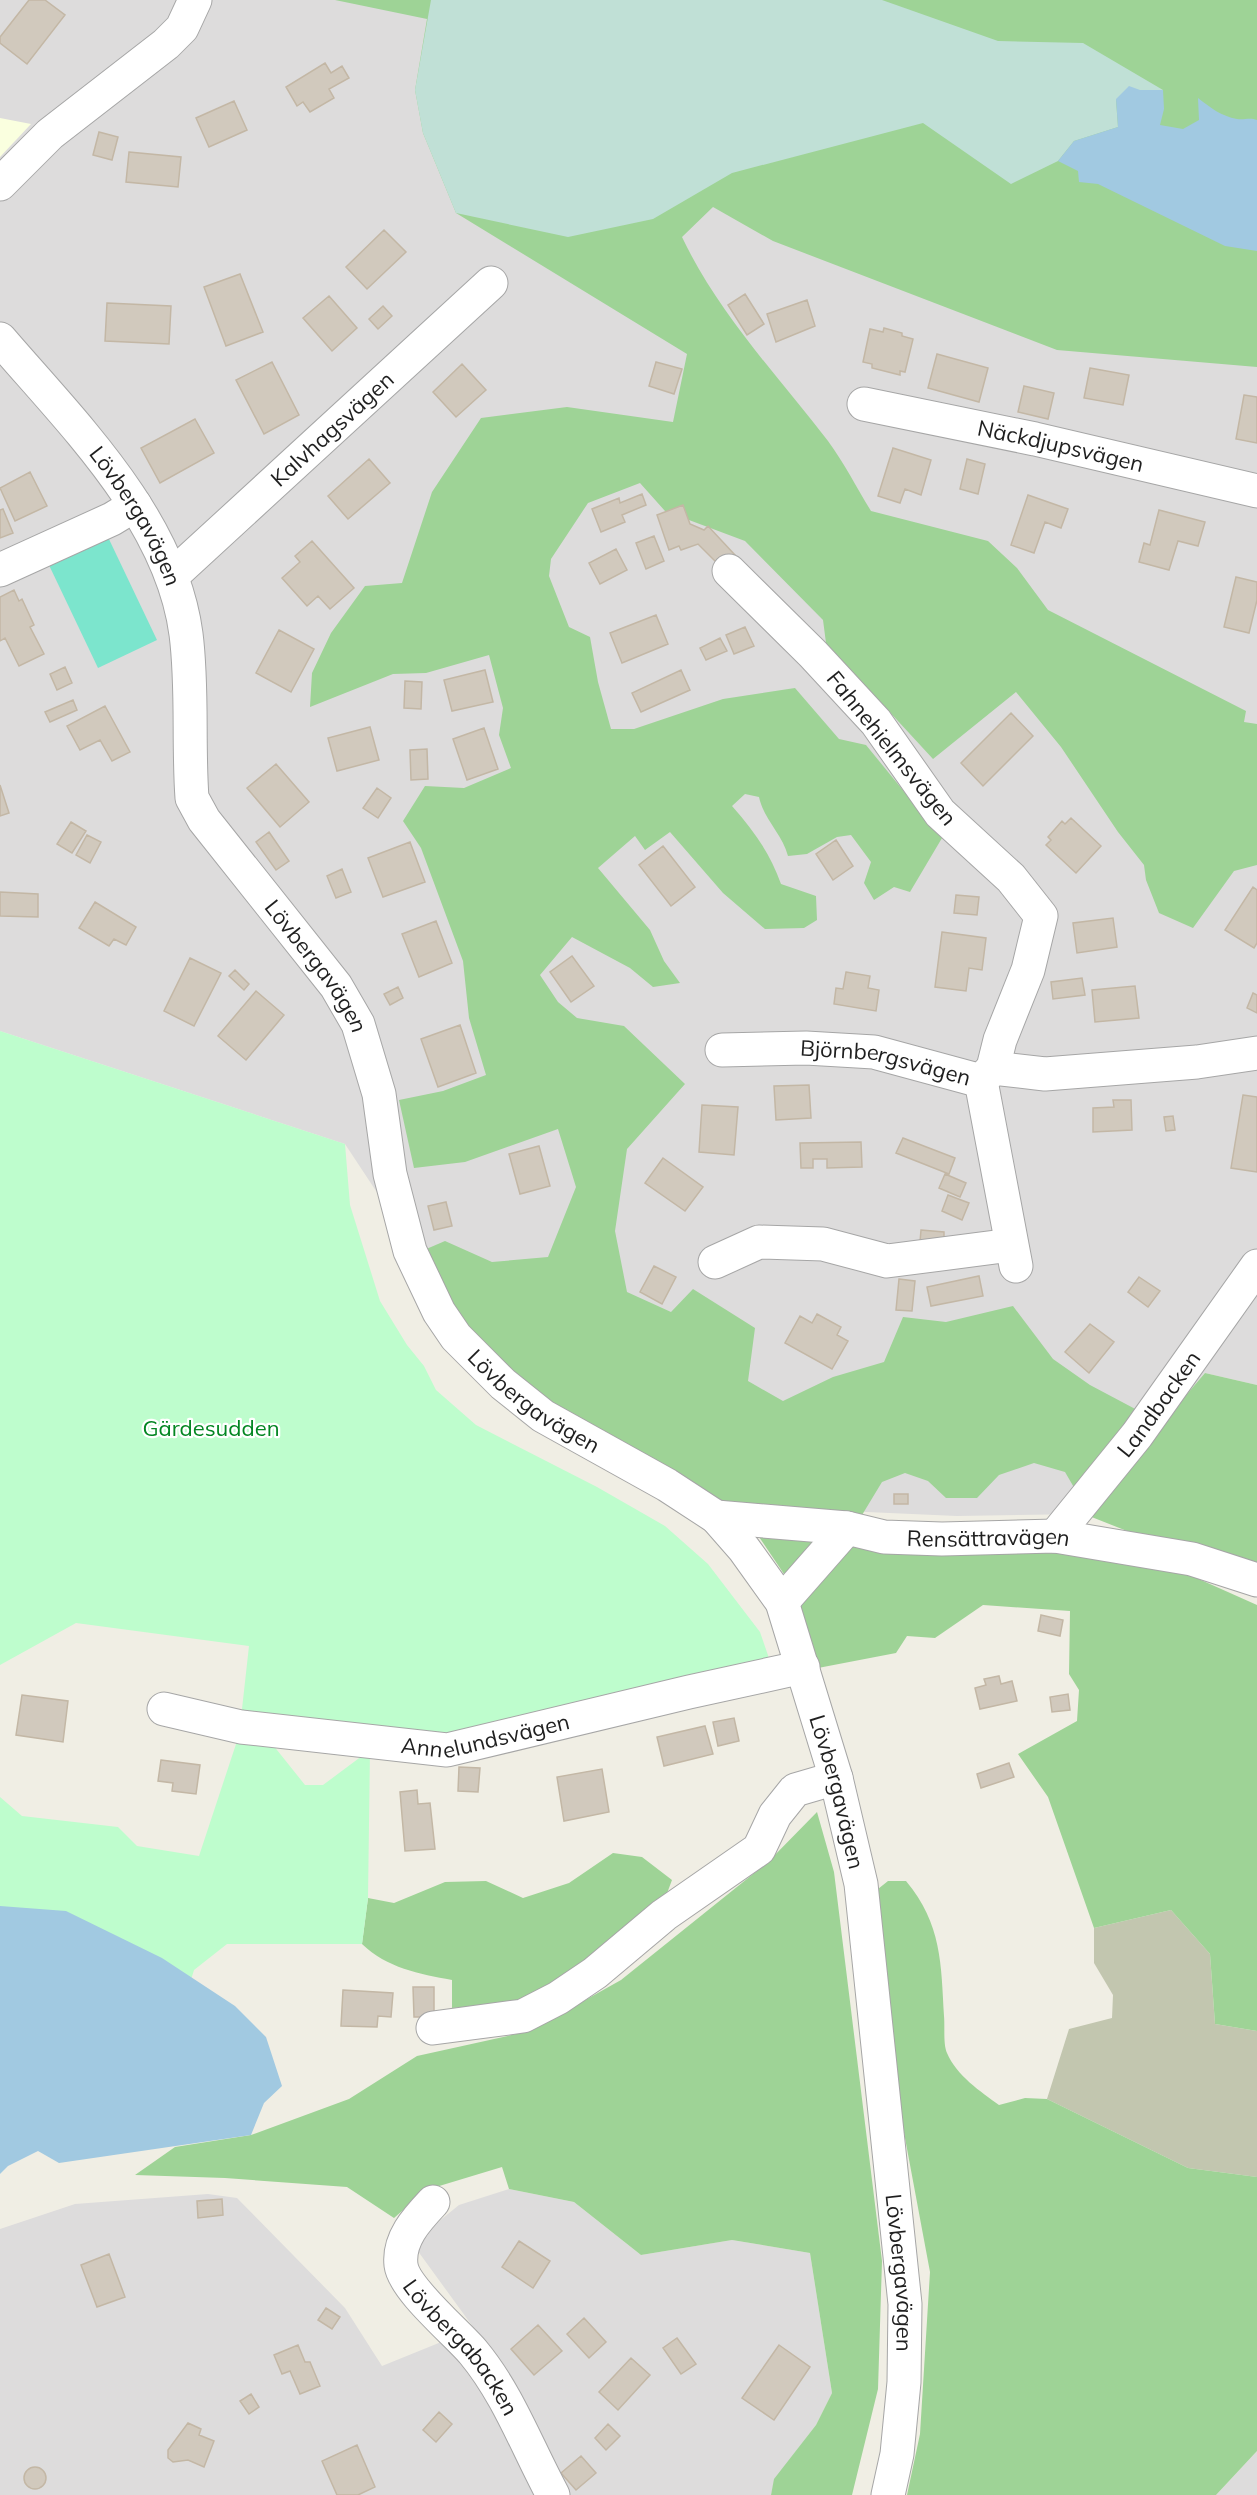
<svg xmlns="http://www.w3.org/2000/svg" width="1257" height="2495" font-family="Mulish,sans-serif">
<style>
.residential{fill:#dddcdc}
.education{fill:#faffdf}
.construction{fill:#c2c6af}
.forest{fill:#9ed396}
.wetland{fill:#c0e0d6}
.park{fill:#befdcd}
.pitch{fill:#7ce5cd}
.water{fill:#a1c9e1}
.building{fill:#d1c9bd;stroke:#c3b7a5;stroke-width:1.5}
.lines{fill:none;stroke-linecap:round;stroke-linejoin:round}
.minor-casing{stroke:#a6a6a6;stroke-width:35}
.minor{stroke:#fff;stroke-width:33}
.labels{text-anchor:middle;stroke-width:4.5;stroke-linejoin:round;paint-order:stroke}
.street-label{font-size:22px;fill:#1f1f1f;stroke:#fff}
.park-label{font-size:22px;fill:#038622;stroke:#fff}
</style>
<rect width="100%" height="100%" fill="#f0eee4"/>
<path class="residential" d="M0,0H1257V1385L1205,1373L1084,1514L957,1516L799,1509L417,1253L345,1144L0,1031Z
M509,2189L574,2202L641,2255L732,2240L810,2253L832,2393L816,2425L775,2479L771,2495H0V2229L75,2204L208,2194L237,2198L345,2308L382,2366L456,2336L476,2331L412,2243L459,2205Z
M1257,2451V2495H1216Z"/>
<path class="education" d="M0,118L31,124L0,157Z"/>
<path class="construction" d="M1171,1910L1210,1954L1215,2024L1257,2031V2177L1188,2168L1047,2099L1069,2029L1112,2018L1113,1995L1094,1963V1928Z"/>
<path class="forest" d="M335,0H1257V367L1057,350L773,241L713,207L682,237C718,313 777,375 828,441C844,463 857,488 871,511L988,541L1017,568L1048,610L1246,711L1244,722L1257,724V865L1234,871L1193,928L1159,913L1146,880L1144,865L1118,832L1061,747L1016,692L933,759L826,643L823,620L745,541L665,511L640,483L588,503L551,559L549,576L569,627L590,637L598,682L611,729H634L723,699L795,688L839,739L866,745L942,838L910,892L894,887L874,900L864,883L871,862L851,835L837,837L807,854L788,856C782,833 764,820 759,797L745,794L732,806C754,831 770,853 781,884L816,896L817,920L804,928L765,929L723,893L670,832L645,850L635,836L598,868L650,930L664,961L680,983L653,987L630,968L572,937L540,975L558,1002L577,1018L624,1026L685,1084L627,1149L615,1231L627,1292L671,1312L693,1289L755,1328L748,1381L783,1401L833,1377L884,1362L903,1317L946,1322L1013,1306L1053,1359L1090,1385L1139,1411L1079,1496L1065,1472L1034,1463L999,1475L977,1498H946L928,1481L905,1473L882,1482L859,1520L718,1507L551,1414L486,1353L417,1253L445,1241L492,1262L548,1257L576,1187L558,1129L465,1162L414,1168L399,1100L443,1091L486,1075L469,1018L463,961L421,848L403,821L425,786L464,788L511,768L499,735L503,708L489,655L426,673L393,674L310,707L312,673L331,633L365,586L402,583L432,492L481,418L567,407L673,422L687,354L456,213L423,133L415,90L427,19Z
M1205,1373L1257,1385V1570L1127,1531L1084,1514Z
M751,1525L826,1533L788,1580Z
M891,1543L1027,1547L1192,1576L1257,1605V2031L1215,2024L1210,1954L1171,1910L1094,1928L1048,1797L1018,1754L1077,1721L1079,1690L1069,1674L1070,1611L983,1605L935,1638L907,1636L896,1653L818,1668L795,1599L846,1546Z
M817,1812L834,1872L882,2261L878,2389L852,2495H771L774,2479L816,2425L832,2393L810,2253L732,2240L641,2255L574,2202L509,2189L502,2167L426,2190L394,2218L347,2187L225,2178L135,2175L175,2147L251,2135L349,2099L417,2056L530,2031L621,1980L768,1862Z
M613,1853L642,1857L672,1880L663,1904L571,1978L522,2003L452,2008V1980C419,1974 387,1968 362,1944L368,1898L394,1903L445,1882L486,1881L523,1898L569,1883Z
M888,1881H906C942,1924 941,1964 944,2016C945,2027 943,2044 947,2053C956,2075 981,2092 999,2105L1025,2098L1047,2099L1188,2168L1257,2177V2451L1216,2495H907L920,2434L930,2272L891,2063L873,1893Z"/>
<path class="wetland" d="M431,0H882L998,41L1083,43L1163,90H1140L1116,100L1118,127L1074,141L1058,161L1011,184L923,123L732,173L653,219L568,237L456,213L423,133L415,90Z"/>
<path class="park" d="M0,1031L345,1144L350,1205L380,1301L407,1345L424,1366L436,1390L476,1425L597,1487L665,1526L708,1564L760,1632L773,1670L474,1739L241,1718L249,1646L76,1623L0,1665Z
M261,1730L305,1785H323L370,1750L368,1898L362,1944H227L194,1970L187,1993L0,2051V1797L22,1816L118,1827L137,1846L199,1856L240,1732Z"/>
<path class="pitch" d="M107,535L157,640L98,668L48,563Z"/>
<path class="water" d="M1129,86L1140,90H1163L1164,109L1160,125L1183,129L1199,120L1198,98C1211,108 1221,116 1237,119C1245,120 1250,117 1257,120V251L1225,246L1098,184L1079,182L1078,171L1058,161L1074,141L1118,127L1116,99Z
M0,1906L66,1911L162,1958L235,2006L266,2037L282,2086L264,2103L251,2135L59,2163L38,2151L8,2166L0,2174Z"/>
<path class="building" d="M29,0H45L65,15L27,64L0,43V37Z
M325,63L331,73L342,66L349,78L329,89L334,98L310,112L303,102L297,106L286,87Z
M234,101L247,130L209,147L196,118Z
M99,132L118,137L112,160L93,155Z
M129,152L181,157L178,187L126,182Z
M384,230L406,252L367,289L346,267Z
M240,274L263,332L226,346L204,287Z
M745,294L764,324L747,335L728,305Z
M329,296L357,328L332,351L303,318Z
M807,300L815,326L776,342L767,314Z
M107,303L171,306L169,344L105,341Z
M383,306L392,316L378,329L369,319Z
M884,328L902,333V336L913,339L905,372L900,371V375L872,368V364L863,362L870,329L883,332Z
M937,354L988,368L979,402L928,388Z
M272,362L299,415L264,434L236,380Z
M656,362L682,369L674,394L649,386Z
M462,364L486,390L456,417L433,392Z
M1090,368L1129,375L1123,405L1084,398Z
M1024,386L1054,393L1048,419L1018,412Z
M1244,395L1257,397V443L1236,439Z
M195,419L214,453L160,483L141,448Z
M893,448L931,460L921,495L905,489L900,503L878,496Z
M369,459L390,483L348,519L328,496Z
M967,459L985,464L978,494L960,489Z
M30,472L47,506L15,521L0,488Z
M642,494L646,505L622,515L625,522L601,532L592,509L619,498L620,503Z
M1028,495L1068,509L1061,528L1045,522L1034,553L1011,545Z
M683,505L690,524L704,530L708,526L735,555L722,568L698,544L681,550L679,546L669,550L657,515Z
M3,509L13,533L0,538V510Z
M1159,510L1205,522L1198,546L1178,541L1169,570L1139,562L1144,543L1150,545Z
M654,536L664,561L646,569L636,543Z
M312,541L354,588L330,609L318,596L307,606L282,578L300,562L295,556Z
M616,549L627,570L600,584L589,563Z
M1236,577L1257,582V600L1249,633L1224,627Z
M14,590L19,601L22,599L34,625L30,627L44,654L19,666L5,638L0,641V597Z
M656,615L668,644L622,663L610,633Z
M745,627L754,646L734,654L726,635Z
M279,630L314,649L291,692L256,673Z
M720,638L727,651L706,660L700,648Z
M65,667L72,683L57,690L50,674Z
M485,670L493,702L452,711L444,680Z
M681,670L690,690L641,712L632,693Z
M405,681L422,682L421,709L404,708Z
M73,700L77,710L50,722L45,712Z
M105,706L130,752L112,761L100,740L80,750L67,726Z
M1011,713L1033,736L983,786L961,763Z
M370,727L379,760L337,771L328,738Z
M484,728L498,769L467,780L453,739Z
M427,749L428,779L411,780L410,750Z
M276,764L309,802L280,827L247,788Z
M0,785L9,813L0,816Z
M377,788L391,798L378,818L363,808Z
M1071,818L1101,846L1076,873L1046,845L1051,840L1048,837L1062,821L1065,824Z
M71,822L86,831L72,853L57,844Z
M269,832L289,861L276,870L256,842Z
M87,835L101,842L90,863L76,855Z
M836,840L853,866L833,880L816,854Z
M410,842L425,882L383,897L368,858Z
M663,846L695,887L671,906L639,865Z
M342,869L351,892L336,898L327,876Z
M1253,887L1257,890V943L1254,948L1225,930Z
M0,892L38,894V917L0,916Z
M956,895L979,897L977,915L954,913Z
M95,902L136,927L126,945L114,939L109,946L79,928Z
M1113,918L1117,947L1077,953L1073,923Z
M436,921L452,963L419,977L402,934Z
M942,932L986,938L982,970L969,968L966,991L935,987Z
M572,956L594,986L571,1002L550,972Z
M190,958L221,973L194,1026L164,1011Z
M235,970L249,984L244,990L229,976Z
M846,972L870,976L868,988L879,990L876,1011L834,1004L836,988L843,989Z
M1082,978L1085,995L1053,999L1051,982Z
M1135,986L1139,1018L1095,1022L1092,990Z
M398,987L403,998L390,1005L384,994Z
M256,991L284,1015L246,1060L218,1036Z
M1253,993L1257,995V1013L1247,1008Z
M460,1025L476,1073L438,1087L421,1039Z
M809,1085L811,1118L776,1120L774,1086Z
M1243,1095L1257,1097V1172L1231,1168Z
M1113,1100H1131L1132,1130L1093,1132V1108L1114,1107Z
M702,1105L738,1107L734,1155L699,1152Z
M1173,1116L1175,1130L1166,1131L1164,1117Z
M903,1138L955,1158L949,1174L896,1153Z
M861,1142L862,1167L827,1168V1159H813V1168H801L800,1143Z
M539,1146L550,1186L520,1194L509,1154Z
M663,1158L703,1187L685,1211L645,1183Z
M945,1174L966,1183L960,1197L939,1188Z
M948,1195L969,1203L962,1220L942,1211Z
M446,1202L452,1226L434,1230L428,1206Z
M921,1230L944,1232V1243L920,1242Z
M654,1266L676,1277L662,1304L640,1292Z
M979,1276L983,1296L931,1306L927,1287Z
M1139,1277L1160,1291L1148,1307L1128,1292Z
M899,1279L915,1281L912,1311L896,1310Z
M817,1314L841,1327L837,1335L848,1341L832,1369L785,1343L800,1316L812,1323Z
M1090,1324L1114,1342L1089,1373L1065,1352Z
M894,1494H908V1504H894Z
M1041,1615L1063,1620L1060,1636L1038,1631Z
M999,1676L1001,1684L1012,1681L1017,1701L980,1709L975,1688L986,1685L984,1679Z
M1068,1694L1070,1710L1052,1712L1050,1697Z
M22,1695L68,1701L63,1742L16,1735Z
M734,1718L739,1741L718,1746L713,1722Z
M705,1726L713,1754L664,1766L657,1737Z
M161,1760L200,1765L196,1794L172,1791L173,1783L158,1781Z
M1009,1763L1014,1777L981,1788L977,1774Z
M459,1767L480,1768L478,1792L458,1791Z
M602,1769L609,1812L564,1821L557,1777Z
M417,1790L418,1804L430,1803L435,1849L405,1851L400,1792Z
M413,1987H434V2017H414Z
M343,1990L393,1993L391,2017L378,2016L377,2027L341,2026Z
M222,2199L223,2215L198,2218L197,2201Z
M519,2241L550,2261L533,2288L502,2267Z
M109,2254L125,2297L97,2307L81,2265Z
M326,2308L340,2317L332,2329L318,2320Z
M584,2318L606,2342L589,2358L567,2334Z
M538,2325L562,2351L534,2375L511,2349Z
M677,2338L696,2364L681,2374L663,2348Z
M298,2345L305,2362H310L320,2386L300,2394L290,2371L282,2374L274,2355Z
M779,2345L810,2367L774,2420L742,2398Z
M631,2358L650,2375L618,2410L599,2392Z
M251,2394L259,2407L249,2414L240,2401Z
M439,2412L452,2424L436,2442L423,2430Z
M188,2423L201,2429L199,2435L214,2441L204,2467L188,2460L173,2462L168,2458V2450Z
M608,2424L620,2436L606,2450L595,2438Z
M357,2445L375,2487L358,2495H337L322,2461Z
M581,2456L596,2473L576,2490L561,2473Z
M24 2478a11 11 0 1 1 22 0a11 11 0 1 1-22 0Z"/>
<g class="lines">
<g class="minor-casing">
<g id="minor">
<path d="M0,184L50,134L166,44L182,28L195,0"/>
<path id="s1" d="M0,339C72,423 171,519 186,634C193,688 188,743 192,798L204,820L336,986L358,1024L379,1094L390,1174L410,1251L439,1312L456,1337L503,1384L543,1416L667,1485L716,1517L744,1549L782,1602L836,1778L861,1884L905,2304L904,2382L897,2454L888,2495"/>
<path id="s2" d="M864,404L1035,439L1257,491"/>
<path d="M0,570L112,519L135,505"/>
<path id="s3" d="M173,575L491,283"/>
<path id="s4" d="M722,1050L806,1048L874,1052L981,1081L993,1068L1000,1040L1028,970L1041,916L1011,878L940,813L876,722L813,654L729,571"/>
<path d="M993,1068L1045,1074L1197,1062L1257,1053"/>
<path d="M981,1081L1016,1266"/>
<path d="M715,1262L759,1242L823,1244L887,1261L1011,1245"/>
<path id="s5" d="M716,1517L847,1528L884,1537L942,1539L1055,1536L1192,1559L1257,1580"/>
<path id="s6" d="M1055,1536L1137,1435L1257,1266"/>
<path d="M782,1602L847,1528"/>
<path id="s7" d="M164,1709L241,1727L447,1750L689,1692L803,1667"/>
<path d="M433,2028L523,2016L558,1998L595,1973L664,1915L759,1849L775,1815L795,1790L836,1778"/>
<path id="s8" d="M433,2202C417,2219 398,2239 401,2265C404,2289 456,2332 473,2352C508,2394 527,2447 553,2495"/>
</g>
</g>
<use href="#minor" class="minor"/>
</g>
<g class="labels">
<g class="street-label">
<text dy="8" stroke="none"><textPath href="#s3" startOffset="216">Kalvhagsvägen</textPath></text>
<text dy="8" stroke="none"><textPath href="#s2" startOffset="201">Näckdjupsvägen</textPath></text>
<text dy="8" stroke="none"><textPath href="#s1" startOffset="224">Lövbergavägen</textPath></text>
<text transform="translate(892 748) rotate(51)" y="8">Fahnehielmsvägen</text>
<text dy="8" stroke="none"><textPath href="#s1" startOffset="728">Lövbergavägen</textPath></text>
<text dy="8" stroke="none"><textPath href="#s4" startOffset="165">Björnbergsvägen</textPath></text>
<text dy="8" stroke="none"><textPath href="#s1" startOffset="1232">Lövbergavägen</textPath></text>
<text dy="8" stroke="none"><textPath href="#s6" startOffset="168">Landbacken</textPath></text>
<text dy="8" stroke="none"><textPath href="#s5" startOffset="274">Rensättravägen</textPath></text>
<text dy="8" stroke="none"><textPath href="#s7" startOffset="326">Annelundsvägen</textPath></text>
<text dy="8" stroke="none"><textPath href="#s1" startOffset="1754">Lövbergavägen</textPath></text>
<text dy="8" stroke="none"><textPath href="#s1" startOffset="2240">Lövbergavägen</textPath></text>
<text dy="8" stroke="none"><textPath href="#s8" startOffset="176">Lövbergabacken</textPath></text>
</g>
<g class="park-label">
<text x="211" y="1436">Gärdesudden</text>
</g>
</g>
</svg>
